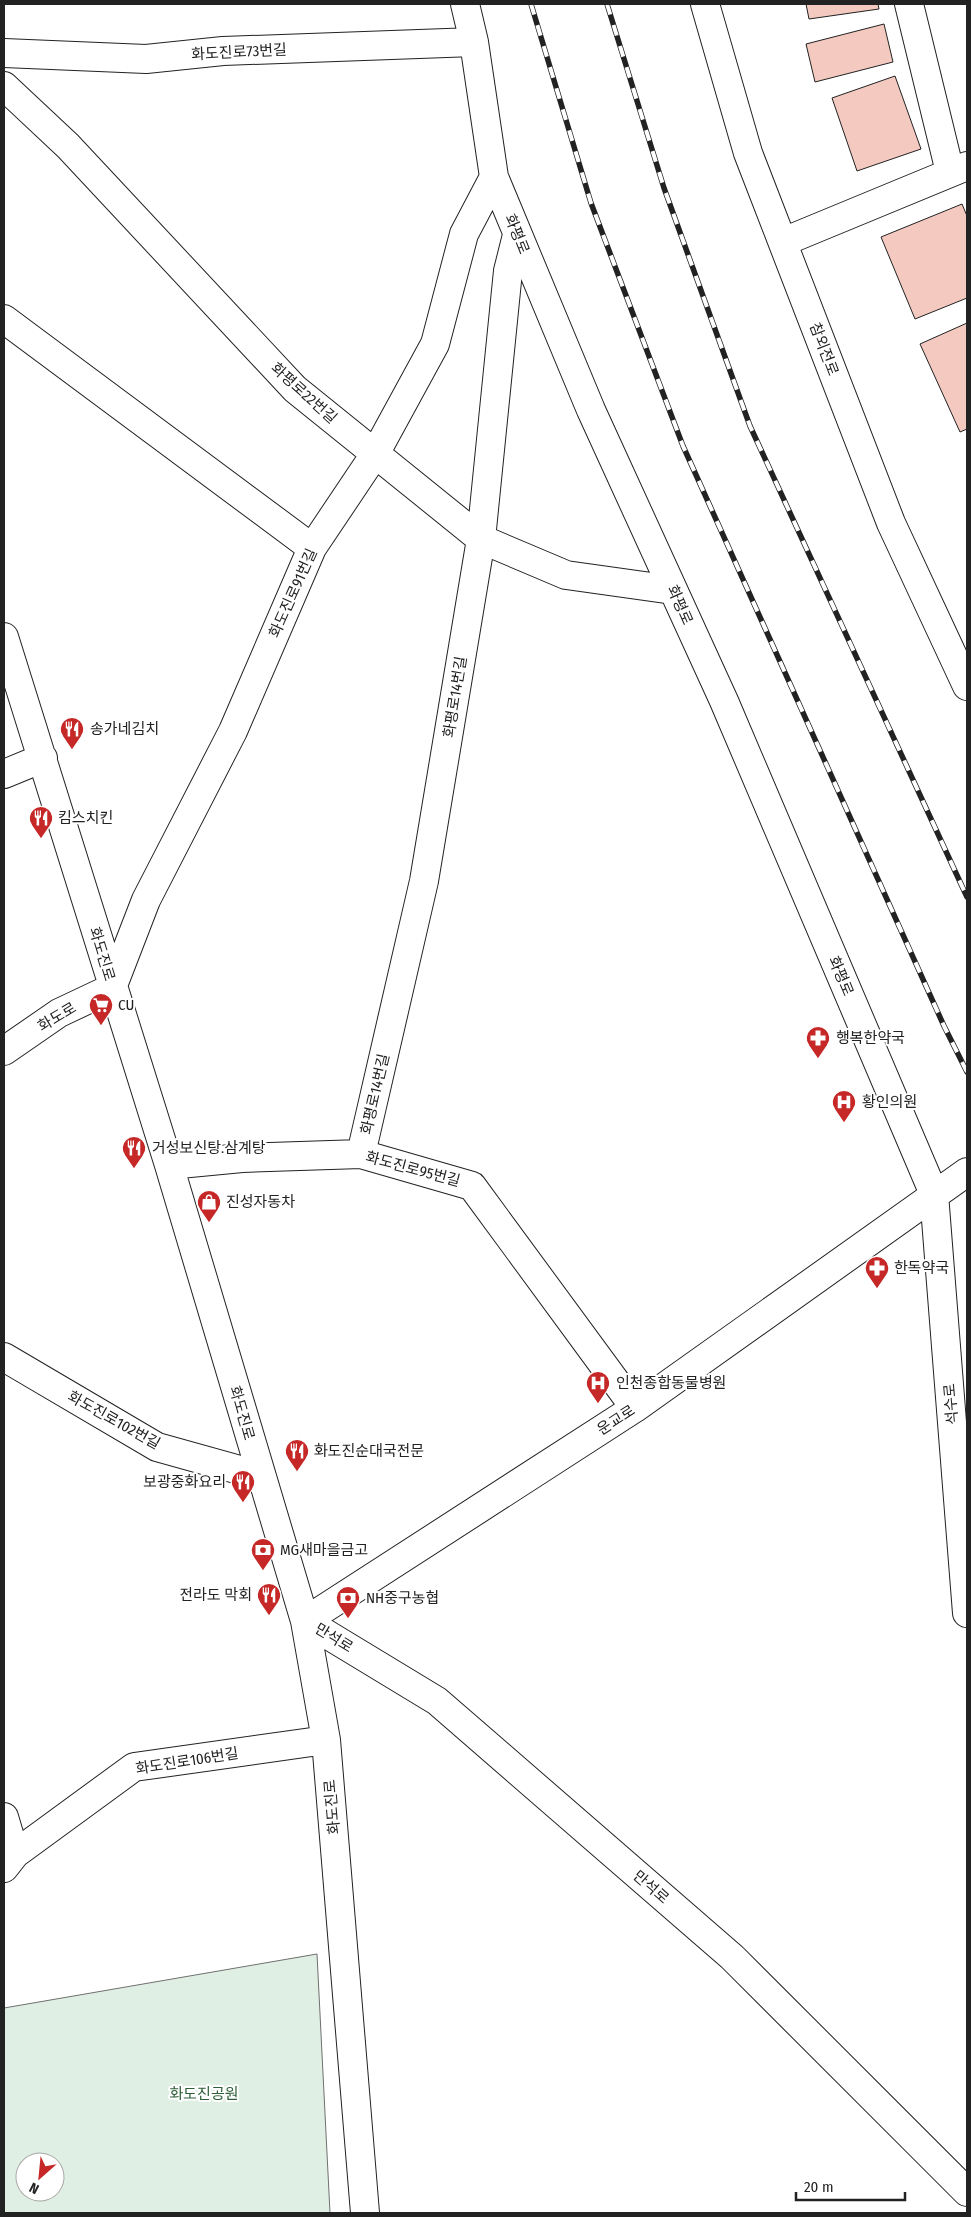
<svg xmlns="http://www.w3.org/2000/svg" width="971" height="2217" font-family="'Fira Sans Condensed','Noto Sans KR',sans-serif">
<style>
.green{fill:#e0efe3;stroke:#6f6f6f;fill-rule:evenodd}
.building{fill:#f3c9c0;stroke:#222}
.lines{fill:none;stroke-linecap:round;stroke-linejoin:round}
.minor-casing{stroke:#222;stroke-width:30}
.major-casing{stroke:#222;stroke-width:30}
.minor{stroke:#fff;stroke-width:28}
.major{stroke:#fff;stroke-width:28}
.rail-casing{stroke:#222;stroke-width:5.5}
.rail{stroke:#fff;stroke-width:4;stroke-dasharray:11;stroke-linecap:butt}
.labels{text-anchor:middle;stroke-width:4;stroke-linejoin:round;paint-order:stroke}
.street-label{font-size:15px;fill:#222;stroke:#fff}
.poi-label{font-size:15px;fill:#222;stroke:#fff;text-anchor:start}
.park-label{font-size:15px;fill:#2f5e38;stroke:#fff}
</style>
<rect width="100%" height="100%" fill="#fff"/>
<path class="green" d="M317,1954L330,2213H4V2008ZM25,2162H55V2192H25Z"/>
<path class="building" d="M806,4H878L879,9L809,19Z
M884,24L893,62L815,82L806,44Z
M895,76L921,149L857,171L832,98Z
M962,204L967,216V298L915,319L881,237Z
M967,323V429L960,432L920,344Z"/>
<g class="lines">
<g class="minor-casing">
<path id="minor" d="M465,4L474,42L494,177L591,410L724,701L934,1194L967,1613
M909,4L950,172
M4,53L146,59L223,51L474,42
M4,86L68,146L295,389L481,539L566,575L673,590
M783,242L967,166
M4,319L312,548
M4,637L169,1165L305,1621L326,1740L365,2213
M4,774L43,758
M4,1051L59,1013L112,988L146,900L233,731L312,548L375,454L435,344L464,234L494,177
M361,1154L424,881L481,539L508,271L517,235
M169,1165L242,1158L361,1154L472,1186L635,1408
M4,1357L157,1447L261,1476
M305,1621L437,1701L732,1957L967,2192
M305,1621L635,1408L967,1172
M4,1817L15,1854
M4,1868L15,1854L134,1767L326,1740"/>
</g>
<g class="major-casing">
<path id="major" d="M705,4L748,153L891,523L967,686"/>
</g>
<use href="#minor" class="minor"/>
<use href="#major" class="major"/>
<g class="rail-casing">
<path id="rail" d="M531,4L591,203L683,446L944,1026L967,1072
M607,4L664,188L750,426L967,897"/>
</g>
<use href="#rail" class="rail"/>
</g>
<defs>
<g id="restaurant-pin" transform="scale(1.25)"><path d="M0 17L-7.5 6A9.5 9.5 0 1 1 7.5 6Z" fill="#c62828" stroke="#fff"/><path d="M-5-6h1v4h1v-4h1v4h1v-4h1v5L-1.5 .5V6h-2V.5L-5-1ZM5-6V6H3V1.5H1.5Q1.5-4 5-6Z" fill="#fff"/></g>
<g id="supermarket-pin" transform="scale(1.25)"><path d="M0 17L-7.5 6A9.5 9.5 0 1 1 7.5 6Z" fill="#c62828" stroke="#fff"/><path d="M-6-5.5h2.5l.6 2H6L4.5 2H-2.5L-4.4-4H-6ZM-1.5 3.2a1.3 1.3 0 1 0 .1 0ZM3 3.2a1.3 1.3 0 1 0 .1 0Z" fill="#fff"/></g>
<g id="pharmacy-pin" transform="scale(1.25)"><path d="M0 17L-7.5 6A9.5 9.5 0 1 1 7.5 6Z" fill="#c62828" stroke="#fff"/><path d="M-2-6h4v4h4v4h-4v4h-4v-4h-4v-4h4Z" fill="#fff"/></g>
<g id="hospital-pin" transform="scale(1.25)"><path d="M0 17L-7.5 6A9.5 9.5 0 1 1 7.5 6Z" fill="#c62828" stroke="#fff"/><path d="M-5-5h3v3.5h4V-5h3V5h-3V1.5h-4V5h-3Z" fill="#fff"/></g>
<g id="shop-pin" transform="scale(1.25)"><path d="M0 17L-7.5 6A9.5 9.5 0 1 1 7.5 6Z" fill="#c62828" stroke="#fff"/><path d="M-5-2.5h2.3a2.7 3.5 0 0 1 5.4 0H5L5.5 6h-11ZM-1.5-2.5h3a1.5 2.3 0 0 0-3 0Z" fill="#fff"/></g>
<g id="bank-pin" transform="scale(1.25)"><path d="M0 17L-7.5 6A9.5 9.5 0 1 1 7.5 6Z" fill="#c62828" stroke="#fff"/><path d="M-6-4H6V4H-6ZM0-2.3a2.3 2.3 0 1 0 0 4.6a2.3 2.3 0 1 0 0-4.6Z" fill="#fff"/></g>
</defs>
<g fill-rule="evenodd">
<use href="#restaurant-pin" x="72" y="729"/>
<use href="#restaurant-pin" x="41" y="818"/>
<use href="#supermarket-pin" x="101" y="1005"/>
<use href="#pharmacy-pin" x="818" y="1038"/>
<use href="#hospital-pin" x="844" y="1102"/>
<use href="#restaurant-pin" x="134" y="1148"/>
<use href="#shop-pin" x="209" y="1202"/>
<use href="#pharmacy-pin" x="877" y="1268"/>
<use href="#hospital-pin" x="598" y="1383"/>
<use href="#restaurant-pin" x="297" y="1451"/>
<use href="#restaurant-pin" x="243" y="1482"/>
<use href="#bank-pin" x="263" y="1550"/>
<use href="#restaurant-pin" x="269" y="1595"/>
<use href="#bank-pin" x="348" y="1598"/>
</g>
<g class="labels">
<g class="street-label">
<text transform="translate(239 52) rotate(-3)" y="5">화도진로73번길</text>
<text transform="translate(517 234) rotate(68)" y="5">화평로</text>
<text transform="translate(824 349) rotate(69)" y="5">참외전로</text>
<text transform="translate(304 393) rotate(42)" y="5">화평로22번길</text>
<text transform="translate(293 593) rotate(-66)" y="5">화도진로91번길</text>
<text transform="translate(680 605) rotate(66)" y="5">화평로</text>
<text transform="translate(455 697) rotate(-81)" y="5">화평로14번길</text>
<text transform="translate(102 954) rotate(73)" y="5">화도진로</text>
<text transform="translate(841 976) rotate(67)" y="5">화평로</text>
<text transform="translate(57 1017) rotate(-31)" y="5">화도로</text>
<text transform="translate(375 1094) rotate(-77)" y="5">화평로14번길</text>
<text transform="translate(413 1169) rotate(15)" y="5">화도진로95번길</text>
<text transform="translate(951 1404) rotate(-95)" y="5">석수로</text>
<text transform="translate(242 1413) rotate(74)" y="5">화도진로</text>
<text transform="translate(114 1420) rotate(29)" y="5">화도진로102번길</text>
<text transform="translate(616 1420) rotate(-33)" y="5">운교로</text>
<text transform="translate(334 1638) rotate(31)" y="5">만석로</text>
<text transform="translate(187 1761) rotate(-9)" y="5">화도진로106번길</text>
<text transform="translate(332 1807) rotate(-95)" y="5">화도진로</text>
<text transform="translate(651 1887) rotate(41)" y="5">만석로</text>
</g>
<g class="poi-label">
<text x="90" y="734">송가네김치</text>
<text x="58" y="823">킴스치킨</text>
<text x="118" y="1010">CU</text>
<text x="836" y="1043">행복한약국</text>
<text x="862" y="1107">황인의원</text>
<text x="152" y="1153">거성보신탕.삼계탕</text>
<text x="226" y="1207">진성자동차</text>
<text x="894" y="1273">한독약국</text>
<text x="616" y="1388">인천종합동물병원</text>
<text x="314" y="1456">화도진순대국전문</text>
<text x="226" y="1487" text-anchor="end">보광중화요리</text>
<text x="280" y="1555">MG새마을금고</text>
<text x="252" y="1600" text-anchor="end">전라도 막회</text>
<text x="366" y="1603">NH중구농협</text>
</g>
<g class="park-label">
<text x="204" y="2099">화도진공원</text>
</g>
</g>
<rect width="971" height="2217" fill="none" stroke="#222222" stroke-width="10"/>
<g transform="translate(40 2177) rotate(207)"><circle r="24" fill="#ffffff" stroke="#a7a7a7"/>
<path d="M0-4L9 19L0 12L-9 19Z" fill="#c62828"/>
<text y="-8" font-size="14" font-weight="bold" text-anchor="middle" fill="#222222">N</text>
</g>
<path d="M796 2192v8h109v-8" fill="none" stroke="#222222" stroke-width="2.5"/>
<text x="804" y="2192" font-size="15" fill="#222222" stroke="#ffffff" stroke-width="4" paint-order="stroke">20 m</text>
</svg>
